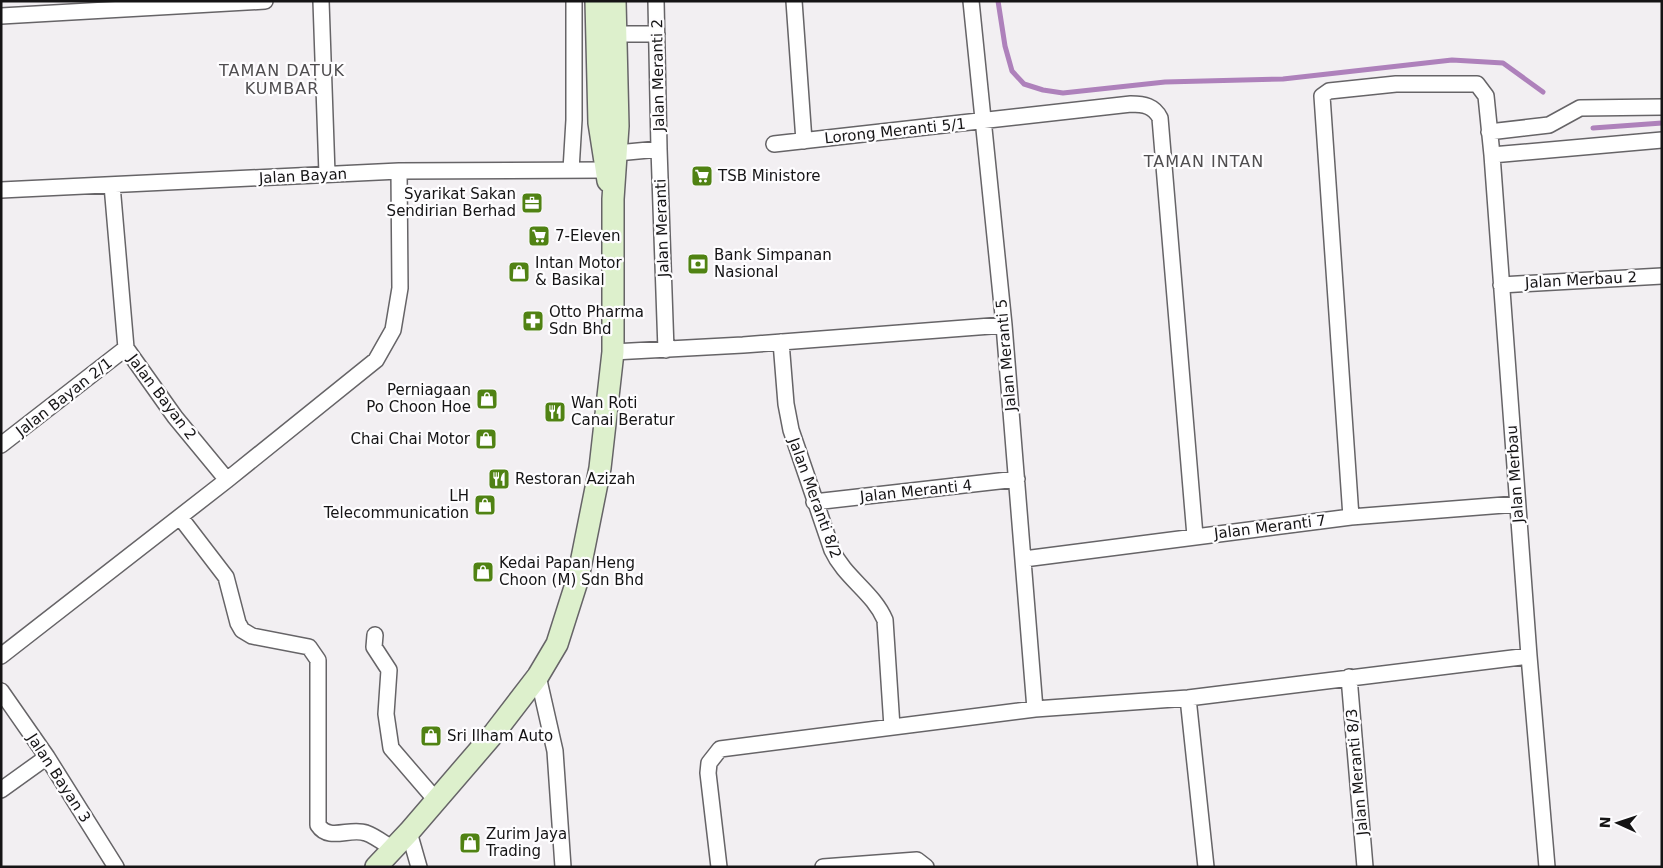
<svg xmlns="http://www.w3.org/2000/svg" width="1663" height="868" font-family="'DejaVu Sans',sans-serif">
<style>
.lines{fill:none;stroke-linecap:round;stroke-linejoin:round}
.stream{stroke:#ae81bb;stroke-width:5}
.minor-casing{stroke:#666467;stroke-width:18}
.secondary-casing{stroke:#666467;stroke-width:24}
.minor{stroke:#fff;stroke-width:15}
.secondary{stroke:#ddf0cc;stroke-width:21}
.labels{text-anchor:middle;stroke-width:4.5;stroke-linejoin:round;paint-order:stroke}
.street-label{font-size:15px;fill:#151415;stroke:#fefdff}
.poi-label{font-size:15px;fill:#151415;stroke:#fefdff;text-anchor:start}
.neighbourhood-label{font-size:16px;letter-spacing:1px;fill:#504e50;stroke:#fefdff}
</style>
<rect width="100%" height="100%" fill="#f2eff2"/>
<g class="lines">
<path class="stream" d="M998,1L1005,46L1012,71L1024,84L1043,90L1063,93L1165,82L1283,79L1452,60L1503,63L1543,92
M1593,128L1662,123"/>
<g class="minor-casing">
<path id="minor" d="M321,1L327,174
M656,1L659,149
M794,1L804,141
M971,1L1004,325L1035,709
M1,16L265,1
M615,34H657
M1489,132L1549,125L1580,108L1662,107
M774,144L1131,104C1144,104 1154,106 1160,118L1195,536
M617,153L659,149L666,350
M1492,155L1662,140
M571,170L574,120V1
M112,185L126,348L175,417L227,480
M1,190L399,171L605,170
M1501,285L1662,276
M781,342L786,404L791,430L832,550C845,578 873,592 885,620L892,727
M613,352L743,345L1004,325
M1,445L126,348
M814,502L1017,479
M180,517L226,577L238,623L242,630L252,636L309,647L318,660V825C329,842 350,827 366,833C375,836 385,844 393,849
M1351,517L1322,96L1329,91L1396,84H1477L1486,96L1492,155L1529,656L1547,867
M1024,559L1351,517L1517,504
M375,635L374,647L389,670L386,714L391,748L435,799
M1,656L227,480L376,360L393,330L400,288L399,171
M538,676L555,751L563,867
M1349,677L1365,867
M1,691L47,757L116,867
M1188,698L1206,867
M1,790L47,757
M409,832L419,867
M719,867L708,773L709,763L720,749L1035,709L1188,698L1529,656
M823,867L917,860L926,867"/>
</g>
<g class="secondary-casing">
<path id="secondary" d="M596,1L599,123L608,181
M376,867L409,832L495,732L538,676L557,644L578,578L600,468L613,352V199L618,126L615,1"/>
</g>
<use href="#minor" class="minor"/>
<use href="#secondary" class="secondary"/>
</g>
<defs>
<g id="supermarket-square" transform="scale(1.125)"><rect x="-9" y="-9" width="18" height="18" rx="4" fill="#508213" stroke="#fefdff"/><path d="M-6-5.5h2.5l.6 2H6L4.5 2H-2.5L-4.4-4H-6ZM-1.5 3.2a1.3 1.3 0 1 0 .1 0ZM3 3.2a1.3 1.3 0 1 0 .1 0Z" fill="#fff"/></g>
<g id="office-square" transform="scale(1.125)"><rect x="-9" y="-9" width="18" height="18" rx="4" fill="#508213" stroke="#fefdff"/><path d="M-6-3h4V-5.5h4V-3h4V5H-6ZM-1-4.5V-3h2v-1.5ZM-6 0V1H6V0Z" fill="#fff"/></g>
<g id="bank-square" transform="scale(1.125)"><rect x="-9" y="-9" width="18" height="18" rx="4" fill="#508213" stroke="#fefdff"/><path d="M-6-4H6V4H-6ZM0-2.3a2.3 2.3 0 1 0 0 4.6a2.3 2.3 0 1 0 0-4.6Z" fill="#fff"/></g>
<g id="shop-square" transform="scale(1.125)"><rect x="-9" y="-9" width="18" height="18" rx="4" fill="#508213" stroke="#fefdff"/><path d="M-5-2.5h2.3a2.7 3.5 0 0 1 5.4 0H5L5.5 6h-11ZM-1.5-2.5h3a1.5 2.3 0 0 0-3 0Z" fill="#fff"/></g>
<g id="pharmacy-square" transform="scale(1.125)"><rect x="-9" y="-9" width="18" height="18" rx="4" fill="#508213" stroke="#fefdff"/><path d="M-2-6h4v4h4v4h-4v4h-4v-4h-4v-4h4Z" fill="#fff"/></g>
<g id="restaurant-square" transform="scale(1.125)"><rect x="-9" y="-9" width="18" height="18" rx="4" fill="#508213" stroke="#fefdff"/><path d="M-5-6h1v4h1v-4h1v4h1v-4h1v5L-1.5 .5V6h-2V.5L-5-1ZM5-6V6H3V1.5H1.5Q1.5-4 5-6Z" fill="#fff"/></g>
</defs>
<g fill-rule="evenodd">
<use href="#supermarket-square" x="702" y="176"/>
<use href="#office-square" x="532" y="203"/>
<use href="#supermarket-square" x="539" y="236"/>
<use href="#bank-square" x="698" y="264"/>
<use href="#shop-square" x="519" y="272"/>
<use href="#pharmacy-square" x="533" y="321"/>
<use href="#shop-square" x="487" y="399"/>
<use href="#restaurant-square" x="555" y="412"/>
<use href="#shop-square" x="486" y="439"/>
<use href="#restaurant-square" x="499" y="479"/>
<use href="#shop-square" x="485" y="505"/>
<use href="#shop-square" x="483" y="572"/>
<use href="#shop-square" x="431" y="736"/>
<use href="#shop-square" x="470" y="843"/>
</g>
<g class="labels">
<g class="street-label">
<text transform="translate(658 75) rotate(-91)" y="5">Jalan Meranti 2</text>
<text transform="translate(895 131) rotate(-6)" y="5">Lorong Meranti 5/1</text>
<text transform="translate(303 176) rotate(-3)" y="5">Jalan Bayan</text>
<text transform="translate(662 228) rotate(-92)" y="5">Jalan Meranti</text>
<text transform="translate(1581 280) rotate(-3)" y="5">Jalan Merbau 2</text>
<text transform="translate(1006 355) rotate(-95)" y="5">Jalan Meranti 5</text>
<text transform="translate(64 397) rotate(-38)" y="5">Jalan Bayan 2/1</text>
<text transform="translate(162 397) rotate(53)" y="5">Jalan Bayan 2</text>
<text transform="translate(1515 474) rotate(-94)" y="5">Jalan Merbau</text>
<text transform="translate(916 491) rotate(-6)" y="5">Jalan Meranti 4</text>
<text transform="translate(815 498) rotate(70)" y="5">Jalan Meranti 8/2</text>
<text transform="translate(1270 527) rotate(-7)" y="5">Jalan Meranti 7</text>
<text transform="translate(1357 772) rotate(-95)" y="5">Jalan Meranti 8/3</text>
<text transform="translate(59 778) rotate(57)" y="5">Jalan Bayan 3</text>
</g>
<g class="poi-label">
<text x="718" y="181">TSB Ministore</text>
<text x="516" y="199" text-anchor="end">Syarikat Sakan<tspan x="516" dy="17">Sendirian Berhad</tspan></text>
<text x="555" y="241">7-Eleven</text>
<text x="714" y="260">Bank Simpanan<tspan x="714" dy="17">Nasional</tspan></text>
<text x="535" y="268">Intan Motor<tspan x="535" dy="17">&amp; Basikal</tspan></text>
<text x="549" y="317">Otto Pharma<tspan x="549" dy="17">Sdn Bhd</tspan></text>
<text x="471" y="395" text-anchor="end">Perniagaan<tspan x="471" dy="17">Po Choon Hoe</tspan></text>
<text x="571" y="408">Wan Roti<tspan x="571" dy="17">Canai Beratur</tspan></text>
<text x="470" y="444" text-anchor="end">Chai Chai Motor</text>
<text x="515" y="484">Restoran Azizah</text>
<text x="469" y="501" text-anchor="end">LH<tspan x="469" dy="17">Telecommunication</tspan></text>
<text x="499" y="568">Kedai Papan Heng<tspan x="499" dy="17">Choon (M) Sdn Bhd</tspan></text>
<text x="447" y="741">Sri Ilham Auto</text>
<text x="486" y="839">Zurim Jaya<tspan x="486" dy="17">Trading</tspan></text>
</g>
<g class="neighbourhood-label">
<text x="282" y="76">TAMAN DATUK<tspan x="282" dy="18">KUMBAR</tspan></text>
<text x="1204" y="167">TAMAN INTAN</text>
</g>
</g>
<rect width="1663" height="868" fill="none" stroke="#151415" stroke-width="5"/>
<g transform="translate(1618 823) rotate(273)" stroke="#fefdff" stroke-width="4" paint-order="stroke">
<path d="M0-4L9 19L0 12L-9 19Z" fill="#151415"/>
<text y="-8" font-size="14" font-weight="bold" text-anchor="middle" fill="#151415">N</text>
</g>
</svg>
